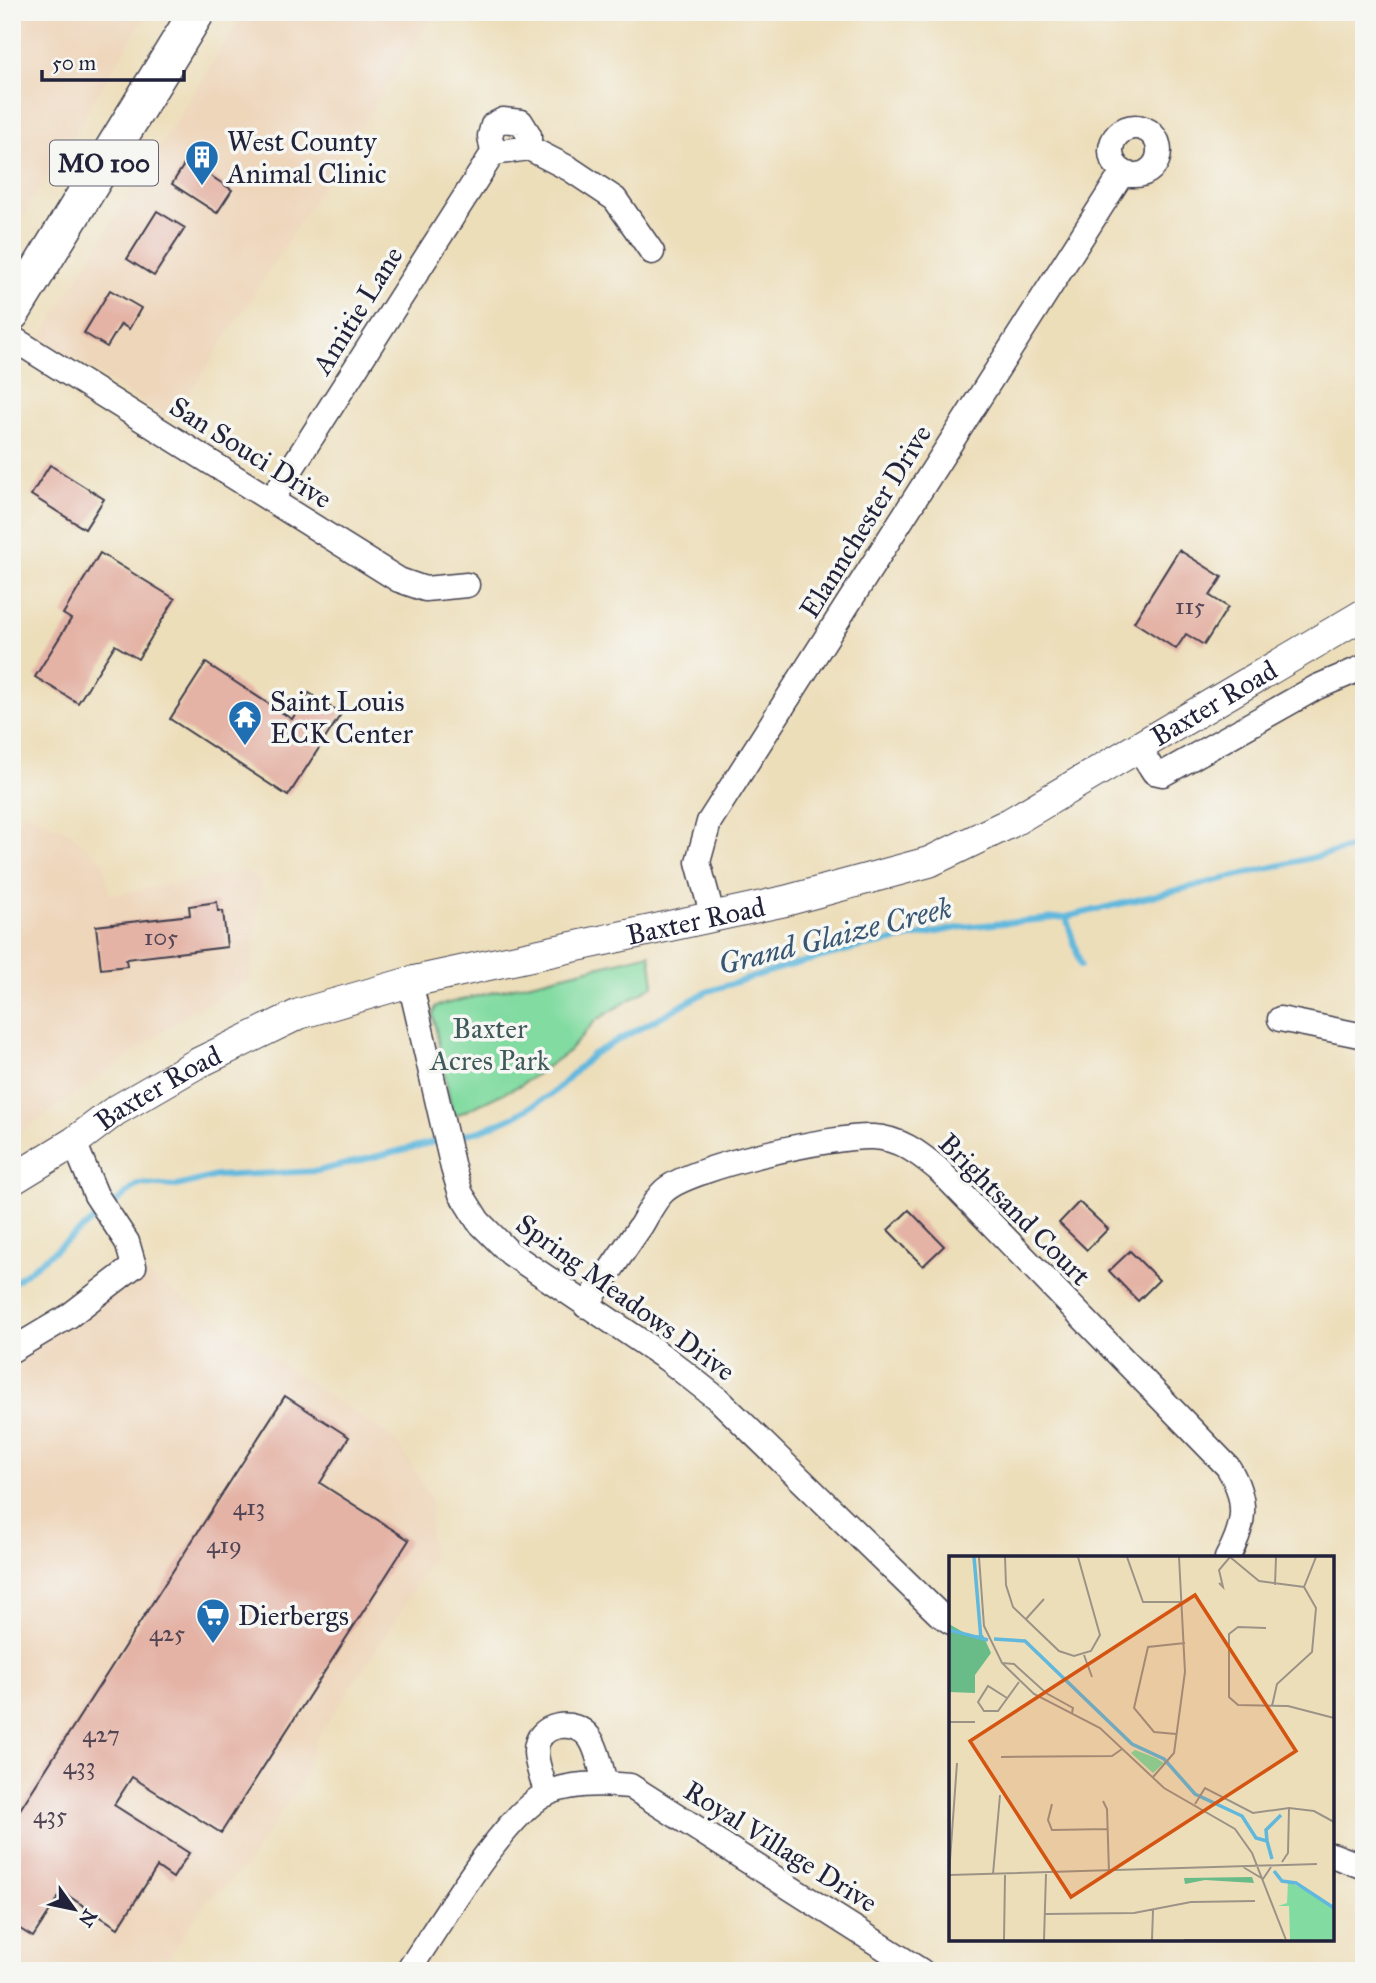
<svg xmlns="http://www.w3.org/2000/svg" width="1376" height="1983" font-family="'IM FELL Great Primer',serif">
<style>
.built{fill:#eed6bb}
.green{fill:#82dba1;stroke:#527e6e;stroke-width:2}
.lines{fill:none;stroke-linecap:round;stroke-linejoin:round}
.stream{stroke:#60b8dd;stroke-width:6}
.building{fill:#e4b3a6}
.minor-casing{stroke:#403e4e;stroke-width:27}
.major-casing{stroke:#403e4e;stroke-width:32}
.highway-casing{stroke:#403e4e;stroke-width:38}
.minor{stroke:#fff;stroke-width:24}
.major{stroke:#fff;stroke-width:30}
.highway{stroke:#fff;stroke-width:35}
.labels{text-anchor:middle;stroke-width:7;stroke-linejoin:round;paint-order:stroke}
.number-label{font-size:24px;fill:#524656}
.shield{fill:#f6f6f2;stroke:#626272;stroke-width:2}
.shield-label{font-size:26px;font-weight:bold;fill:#22223b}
.poi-label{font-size:28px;fill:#22223b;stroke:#f6f6f2;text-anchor:start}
.street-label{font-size:28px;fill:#22223b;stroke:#f6f6f2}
.park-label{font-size:28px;fill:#3f5a5a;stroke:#f6f6f2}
.water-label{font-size:30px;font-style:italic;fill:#385674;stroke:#f6f6f2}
.inset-river{fill:none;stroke:#60b8dd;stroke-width:3.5}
.inset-road{fill:none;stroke:#9c9387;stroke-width:2}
.view{fill:#d45411;fill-opacity:0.15;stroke:#d45411;stroke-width:3.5}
.inset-edge{fill:none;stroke:#22223b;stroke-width:3.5}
</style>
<rect width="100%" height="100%" fill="#f6f6f2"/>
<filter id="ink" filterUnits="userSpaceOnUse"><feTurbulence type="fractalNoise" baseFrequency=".0143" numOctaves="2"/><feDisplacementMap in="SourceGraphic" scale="14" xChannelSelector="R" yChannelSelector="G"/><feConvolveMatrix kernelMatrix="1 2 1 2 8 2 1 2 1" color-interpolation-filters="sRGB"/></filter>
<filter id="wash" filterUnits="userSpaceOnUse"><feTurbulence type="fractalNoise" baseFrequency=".00686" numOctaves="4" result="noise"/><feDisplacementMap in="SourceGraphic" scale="28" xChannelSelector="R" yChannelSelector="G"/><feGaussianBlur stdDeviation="1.57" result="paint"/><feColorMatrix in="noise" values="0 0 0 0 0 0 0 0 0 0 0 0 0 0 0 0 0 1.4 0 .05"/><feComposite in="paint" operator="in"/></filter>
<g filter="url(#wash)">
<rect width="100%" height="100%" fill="#eddeba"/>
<path class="built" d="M12,12H148L12,235Z
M244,12H435L172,421L41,337Z
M25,812L69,832L104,863L110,895L246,871L261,881L250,980L191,1012L12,1139V832Z
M146,1273L397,1441L431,1498V1560L391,1628L315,1741L305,1776L245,1867L204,1904L160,1971H12V1357Z"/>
<path class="green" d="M650,954L654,985L595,1021L569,1051L521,1085L453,1117L433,1015L436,1006Z"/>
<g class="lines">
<path class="stream" d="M1066,917L1081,966
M452,1137L480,1131L515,1116L553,1093L593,1054L706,992L781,968L855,948L963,927L1066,917L1364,845
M109,1208L138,1184L177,1186L216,1176L318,1171L442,1140
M12,1284L101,1214"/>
</g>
<g id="blocks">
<path class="building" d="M187,160L232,190L217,213L172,184Z
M157,211L185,228L154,276L127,259Z
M110,290L141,308L129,329L121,324L107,347L84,333Z
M50,465L104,499L85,529L31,495Z
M1179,550L1222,577L1210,596L1228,607L1204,645L1186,634L1176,649L1134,622Z
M100,553L175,599L138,659L115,645L78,703L35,677L71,619L63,614Z
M206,663L292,719L309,693L341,714L288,796L170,719Z
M217,902L218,911H223L227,947L126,959L127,966L101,969L96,926L190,915L189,906Z
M1079,1202L1108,1229L1087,1250L1059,1223Z
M909,1210L944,1246L923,1266L888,1230Z
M1130,1251L1159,1280L1138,1301L1109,1271Z
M285,1396L349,1437L320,1483L409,1540L221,1833L132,1777L114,1805L189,1853L173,1878L157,1867L118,1928L62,1892L33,1937L12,1924V1822Z"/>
</g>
</g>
<g filter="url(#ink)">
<use href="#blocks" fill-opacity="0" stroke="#403e4e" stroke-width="2"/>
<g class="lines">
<g class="minor-casing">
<path id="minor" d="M1111 151a24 24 0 1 1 48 0a24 24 0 1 1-48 0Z
M493,153L490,136L493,125L503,120L521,122L529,135V148
M12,338L399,580L425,589L467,585
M272,499L493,153L529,148L570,169L615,199L652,252
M1137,746L1154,772L1163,774L1317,687L1364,667
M712,914L698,862L709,822L1123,172
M410,982L453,1168L461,1194L478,1221L510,1253L667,1359L719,1400L939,1614L951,1622
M1280,1019L1364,1036
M586,1306C604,1279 622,1253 640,1227C647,1216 654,1200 664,1191C689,1167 836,1135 873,1137C899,1138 919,1153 938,1169L1228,1467C1248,1500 1246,1524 1227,1558
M12,1350L69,1316L134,1266L127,1242L96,1195L74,1142
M547,1794C543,1781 536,1764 536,1751C536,1723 575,1718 589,1737C598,1748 601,1770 605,1783
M1332,1855L1364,1867
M408,1971C438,1927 503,1816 546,1794C571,1782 603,1783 630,1786L921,1971"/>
</g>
<g class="major-casing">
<g id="major">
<path id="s1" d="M12,1180L74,1142L115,1111L196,1064L299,1014L410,982L785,901L929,862L1010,823L1364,614"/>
</g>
</g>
<g class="highway-casing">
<path id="highway" d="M12,313L197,12"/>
</g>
<use href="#minor" class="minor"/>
<use href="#major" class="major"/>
<use href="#highway" class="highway"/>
</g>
</g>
<defs>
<g id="building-pin" transform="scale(1.75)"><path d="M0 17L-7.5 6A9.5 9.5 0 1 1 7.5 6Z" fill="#1f6fb2" stroke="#f6f6f2"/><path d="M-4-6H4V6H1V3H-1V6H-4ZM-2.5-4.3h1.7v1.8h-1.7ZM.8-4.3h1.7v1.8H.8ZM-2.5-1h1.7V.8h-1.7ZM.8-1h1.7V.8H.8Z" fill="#fff"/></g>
<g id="temple-pin" transform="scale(1.75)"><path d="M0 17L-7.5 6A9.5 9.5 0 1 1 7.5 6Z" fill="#1f6fb2" stroke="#f6f6f2"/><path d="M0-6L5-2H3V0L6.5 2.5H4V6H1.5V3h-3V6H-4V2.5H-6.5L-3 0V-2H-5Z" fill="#fff"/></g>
<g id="supermarket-pin" transform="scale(1.75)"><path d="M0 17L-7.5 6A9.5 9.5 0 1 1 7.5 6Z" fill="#1f6fb2" stroke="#f6f6f2"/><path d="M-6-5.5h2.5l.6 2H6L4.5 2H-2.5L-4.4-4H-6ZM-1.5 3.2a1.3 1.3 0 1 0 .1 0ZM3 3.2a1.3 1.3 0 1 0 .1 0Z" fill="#fff"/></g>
</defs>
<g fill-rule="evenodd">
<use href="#building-pin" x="202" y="157"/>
<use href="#temple-pin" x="245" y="717"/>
<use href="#supermarket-pin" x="213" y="1615"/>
</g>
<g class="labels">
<g class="number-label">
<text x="1190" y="614">115</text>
<text x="161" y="945">105</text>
<text x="249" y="1515">413</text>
<text x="224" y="1553">419</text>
<text x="167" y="1641">425</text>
<text x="101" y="1742">427</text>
<text x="79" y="1774">433</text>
<text x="50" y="1823">435</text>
</g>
<rect class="shield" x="50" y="140.5" width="108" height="45" rx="5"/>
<g class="shield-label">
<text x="104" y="172">MO 100</text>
</g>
<g class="poi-label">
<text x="227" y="151">West County<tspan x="227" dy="32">Animal Clinic</tspan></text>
<text x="270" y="711">Saint Louis<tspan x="270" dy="32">ECK Center</tspan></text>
<text x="238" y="1625">Dierbergs</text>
</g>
<g class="street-label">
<text transform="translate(357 310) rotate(-58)" y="10">Amitie Lane</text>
<text transform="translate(251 452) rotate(32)" y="10">San Souci Drive</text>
<text transform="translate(865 521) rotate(-58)" y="10">Elannchester Drive</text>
<text dy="10" stroke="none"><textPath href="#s1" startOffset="1307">Baxter Road</textPath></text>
<text dy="10" stroke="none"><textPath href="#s1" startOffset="740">Baxter Road</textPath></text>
<text dy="10" stroke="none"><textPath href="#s1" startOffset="173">Baxter Road</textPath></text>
<text transform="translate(1015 1209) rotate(45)" y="10">Brightsand Court</text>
<text transform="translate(626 1297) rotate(36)" y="10">Spring Meadows Drive</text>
<text transform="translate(781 1846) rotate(32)" y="10">Royal Village Drive</text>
</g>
<g class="park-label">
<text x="490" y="1038">Baxter<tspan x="490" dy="32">Acres Park</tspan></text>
</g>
<g class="water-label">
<text transform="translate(835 936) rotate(-14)" y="10">Grand Glaize Creek</text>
</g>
</g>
<g transform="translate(949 1556)">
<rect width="385" height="385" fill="#eddeba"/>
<path d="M186,194L207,202L215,207L204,217L182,197ZM339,325L385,351V384H341L340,350H329L338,347Z" fill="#82dba1"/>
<path d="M0,68L21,80L34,79L42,97L26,119V137L0,136ZM303,321L305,327L256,324L236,328L235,322Z" fill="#69bb87"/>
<path class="inset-river" d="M25,1L32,83M0,74L39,84M45,83L76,85L183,188L215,203L246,238L293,260L307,282L318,285L323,303M318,285L317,274L332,259M325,315L333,325L347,327L385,352"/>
<path class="inset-road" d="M30,1L35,70L53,107L85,138L151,172L215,232L286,273L303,297L337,384M56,1L57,29L64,51L110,95L125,100L142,95L151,79L129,1M178,1L194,46H233M281,1L310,25L355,31L367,52L363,96L328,128L323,150M270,27L274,31L270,14L281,1M326,29L327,1M355,31L367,1M77,63L95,43M317,72L289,71L280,78V141L289,149L339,150L385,162M135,99L143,121M53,107L65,108L97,137L124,152L123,157M58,142L39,130L29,146L35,155H49L70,126M0,166H26M227,178L205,176L185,152L199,91L236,87M59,201H52L163,200L173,193M204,221L225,197L236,116L230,1M154,245L158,253L160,316M103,248L99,264L103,274L159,273M246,248L256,232L304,257L340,252L365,255L385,266M333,306L339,297L340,252M294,311L314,323L322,311M0,318L8,207M44,318L51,239M0,319L368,308M96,358L185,357L242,346L306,345M55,384L56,319M95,384L97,318M203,384L204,354M235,384H334"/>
<path class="view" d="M246,39L347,195L122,341L21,185Z"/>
<rect width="385" height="385" class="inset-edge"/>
</g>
<rect width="1376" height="1983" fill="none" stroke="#f6f6f2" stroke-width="42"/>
<g transform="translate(74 1909) rotate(123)" stroke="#f6f6f2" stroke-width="5" paint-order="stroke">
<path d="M0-5L12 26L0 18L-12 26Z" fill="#22223b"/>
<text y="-10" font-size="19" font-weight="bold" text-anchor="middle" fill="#22223b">N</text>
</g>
<path d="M42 70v10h142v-10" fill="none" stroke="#22223b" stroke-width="3.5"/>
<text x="52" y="70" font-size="21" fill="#22223b" stroke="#f6f6f2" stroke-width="5" paint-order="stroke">50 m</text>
</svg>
